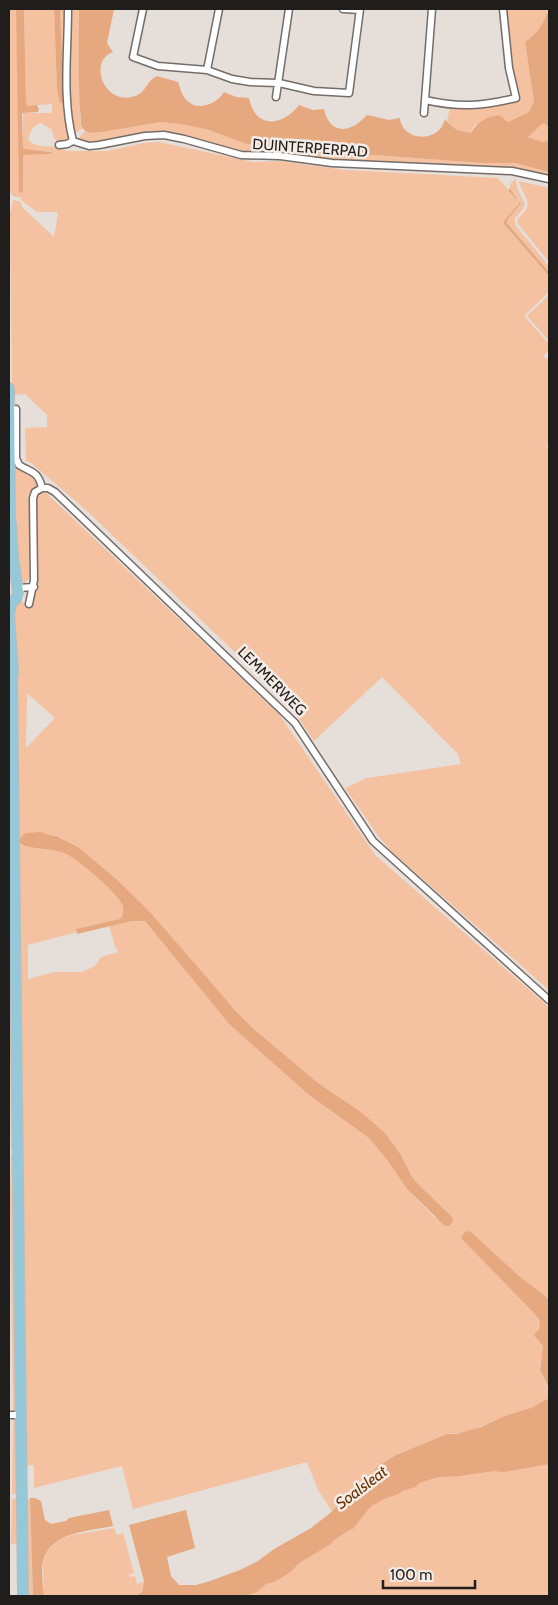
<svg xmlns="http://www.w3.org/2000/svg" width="558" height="1605" font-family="Cabin,sans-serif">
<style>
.green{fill:#f4c1a1;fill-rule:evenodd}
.water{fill:#e6a87f}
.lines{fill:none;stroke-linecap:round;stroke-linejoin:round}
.street-casing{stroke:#746c68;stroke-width:9}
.primary-casing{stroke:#bcbcbb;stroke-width:12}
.street{stroke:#fff;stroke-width:6}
.primary{stroke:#95c9d9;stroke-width:10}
.labels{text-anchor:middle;stroke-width:5;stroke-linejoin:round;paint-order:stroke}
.street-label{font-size:15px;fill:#201e1c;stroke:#f4ece7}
.water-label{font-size:16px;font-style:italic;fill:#6b3401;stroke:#f4ece7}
</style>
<rect width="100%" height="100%" fill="#e6ded9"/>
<path class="green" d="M9,9H16L20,192L23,155L51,154V151L23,150V113H52V104L28,106L26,103L24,9H54L57,89L63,103L60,9H66L69,138L66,142H58L54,138L52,130L41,123C32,125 30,132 28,140C35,148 54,147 65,146V151H108L144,143L159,142L253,162L278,161L346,170L498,178L519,202C518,209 508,216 504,224L549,276V292L526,314L525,317L548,343L549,341L527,316L549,295V350L543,357L549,359V446H546L549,450V990L392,852L379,837L345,788L367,778L461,764L458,754L382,677L314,741L290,705L85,509L30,462L26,461L25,428L47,427V415L25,394L12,395L10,214L13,200L21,202L22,207L54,237L58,214L56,212H37L21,200V198L13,196L9,190Z
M69,9H79L80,119L82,129L75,133L71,130L68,73Z
M503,9H548C546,24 537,33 525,42L534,101L529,112L508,122L502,118L474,125L471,133L457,130L447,121L450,107C471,110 490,105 511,101L516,89L510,64Z
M161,122L181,124L209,130L244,143L262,147L339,155H374L482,163H515L549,172V178L512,168L362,162L247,154L176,136L90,144L78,139L85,131L93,133L102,132Z
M543,123L549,127V141L542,143L528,137Z
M515,179H516L517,188L525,204L523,209L515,218V225L549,266V272L507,223L508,219L521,205L519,199L510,188V184Z
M519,181L549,188V262L518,224L517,220C520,216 524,213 526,209C532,200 520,191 519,181Z
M13,463H15L37,478L38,485L33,490L31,576L25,583L21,581L17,565Z
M43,490L279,714L375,855L549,1007V1299L518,1275L471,1232L534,1313C540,1322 543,1335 543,1346C544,1354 539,1361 540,1369C542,1380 549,1385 549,1398L546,1401L549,1400V1596H246L257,1592L266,1584L274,1582L288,1574L301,1562L331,1544L333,1541L351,1529L343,1503L537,1406C526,1411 514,1413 503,1417C485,1425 467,1434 447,1434L396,1455L384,1462L332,1511L318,1490L307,1462L133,1509L122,1466L34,1488V1465L25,1466L19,843C32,851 49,847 64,853C77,858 116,892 122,904C124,909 124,914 120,919L117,920L76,929L77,932L28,945V979L55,972H82L95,966L101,957L119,952L116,949L109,926L137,920L145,921L229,1024L309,1095L369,1138L388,1161L407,1189L435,1218L446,1211L417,1183L412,1177L401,1155L385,1133L361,1112L318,1083L255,1030L78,847C60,837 38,825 19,839L13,606L19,601L30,606L35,594L36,582L35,501L37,495ZM27,693L55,718L28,746L26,747Z
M12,953L14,1149H11L9,954Z
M11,1155H14L18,1412L13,1413L10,1204Z
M18,1418L19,1494H12L13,1419Z
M19,1498L20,1543L11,1544L12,1499Z
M30,1498L33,1596H27L26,1501Z
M114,1528L117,1535L123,1533L134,1573L129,1575L130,1577L135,1576L137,1584L143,1582L142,1592L136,1596H44L43,1563L46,1552L53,1544L61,1539L72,1535Z"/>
<path class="water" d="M16,9H24L26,103L28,106L37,105L39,109L38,112L22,113L23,149L52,152L51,154L23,155V192L21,193L19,191Z
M54,9H60L64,103H60L57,89Z
M79,9H114L107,43L113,52C88,60 103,107 135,96C147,92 145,82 157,76L178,82C180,87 181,93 184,97C194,113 217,105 224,92L236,97L249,98C255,129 282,127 299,105L313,110L324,109C330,136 351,133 367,115L389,120L400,118C401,136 426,143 439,130C442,128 443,123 445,120L457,130L471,133C477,122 486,117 499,115L508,122L529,112L534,101L525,42C540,31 543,24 549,9V127L543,123L528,137L542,142L549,141V172L515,163H482L374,155H339L262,147L244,143L209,130L181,124L161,122L102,132C96,133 88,134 83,129C80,125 81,116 80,110C78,76 79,43 79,9Z
M510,188L521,204L508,219L507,223L549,272V276L504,224V221L519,204V202L508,190Z
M40,832L58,837L78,847L116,879L148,910L235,1010L255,1030L318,1083L361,1112L385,1133L401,1155L412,1177L417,1183L452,1217L453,1222L449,1226H445L407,1189L388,1161L369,1138L309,1095L229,1024L145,921H132L77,934L76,929L120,919C124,914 124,909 122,904C116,892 77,858 64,853C49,847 32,851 19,843V839L26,833Z
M466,1231L471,1232L518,1275L549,1299V1389L540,1370L543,1346L534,1335L540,1328L539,1320L534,1313L462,1239L461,1237Z
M549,1398V1464L504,1472L494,1471L459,1476L438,1477L419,1483L416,1487L404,1490L398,1494L384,1499L370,1507L353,1529H351L333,1541L331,1544L301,1562L288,1574L274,1582L266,1584L257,1592L246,1596H136L142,1592L144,1581L129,1525L186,1510L195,1548L167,1557L171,1576L179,1585H196L210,1581L240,1570L258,1561L274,1549L311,1528L329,1514L351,1492L366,1481L378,1466L396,1455L447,1434H456L481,1427L505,1416L531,1408Z
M30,1498H35L41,1501L45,1520L51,1524L66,1521L69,1518L109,1510L113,1526C90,1531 49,1532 43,1561C41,1572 43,1585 44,1596H33Z"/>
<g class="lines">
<g class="street-casing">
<path id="street" d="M143,9L133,57L158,66L207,70
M219,9L207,70L232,79L250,82L279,83L314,91L349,93L360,9
M343,9L360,10
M432,9L425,100C461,108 481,106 516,98L509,68L503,9
M276,97L289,9
M424,113L425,100
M73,141L89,146L99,145L145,136L164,135L184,139L241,155L280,156L332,163L512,171L549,179
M59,145L67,144L73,141C62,99 68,52 68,9
M16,409V458L19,465C32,473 38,471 42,488H48L55,492L295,723L373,841L549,1000
M18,588L34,587
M29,604L34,580L33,498L35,492L42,488
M9,1415H21"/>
</g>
<g class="primary-casing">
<path id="primary" d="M9,388L10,521L11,524L13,557L18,592L16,599L9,604
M11,604L9,615L13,672L12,676L23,1596"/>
</g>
<use href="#street" class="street"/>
<use href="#primary" class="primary"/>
</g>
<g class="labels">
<g class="street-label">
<text transform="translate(310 148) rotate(4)" y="5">DUINTERPERPAD</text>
<text transform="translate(272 681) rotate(45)" y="5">LEMMERWEG</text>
</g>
<g class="water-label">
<text transform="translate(361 1487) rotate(-37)" y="6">Soalsleat</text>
</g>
</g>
<rect width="558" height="1605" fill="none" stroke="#201e1c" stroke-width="20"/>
<path d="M383 1580v8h92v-8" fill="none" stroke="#201e1c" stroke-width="2.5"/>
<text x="390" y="1580" font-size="15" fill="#201e1c" stroke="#f4ece7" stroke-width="4" paint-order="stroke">100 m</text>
</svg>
